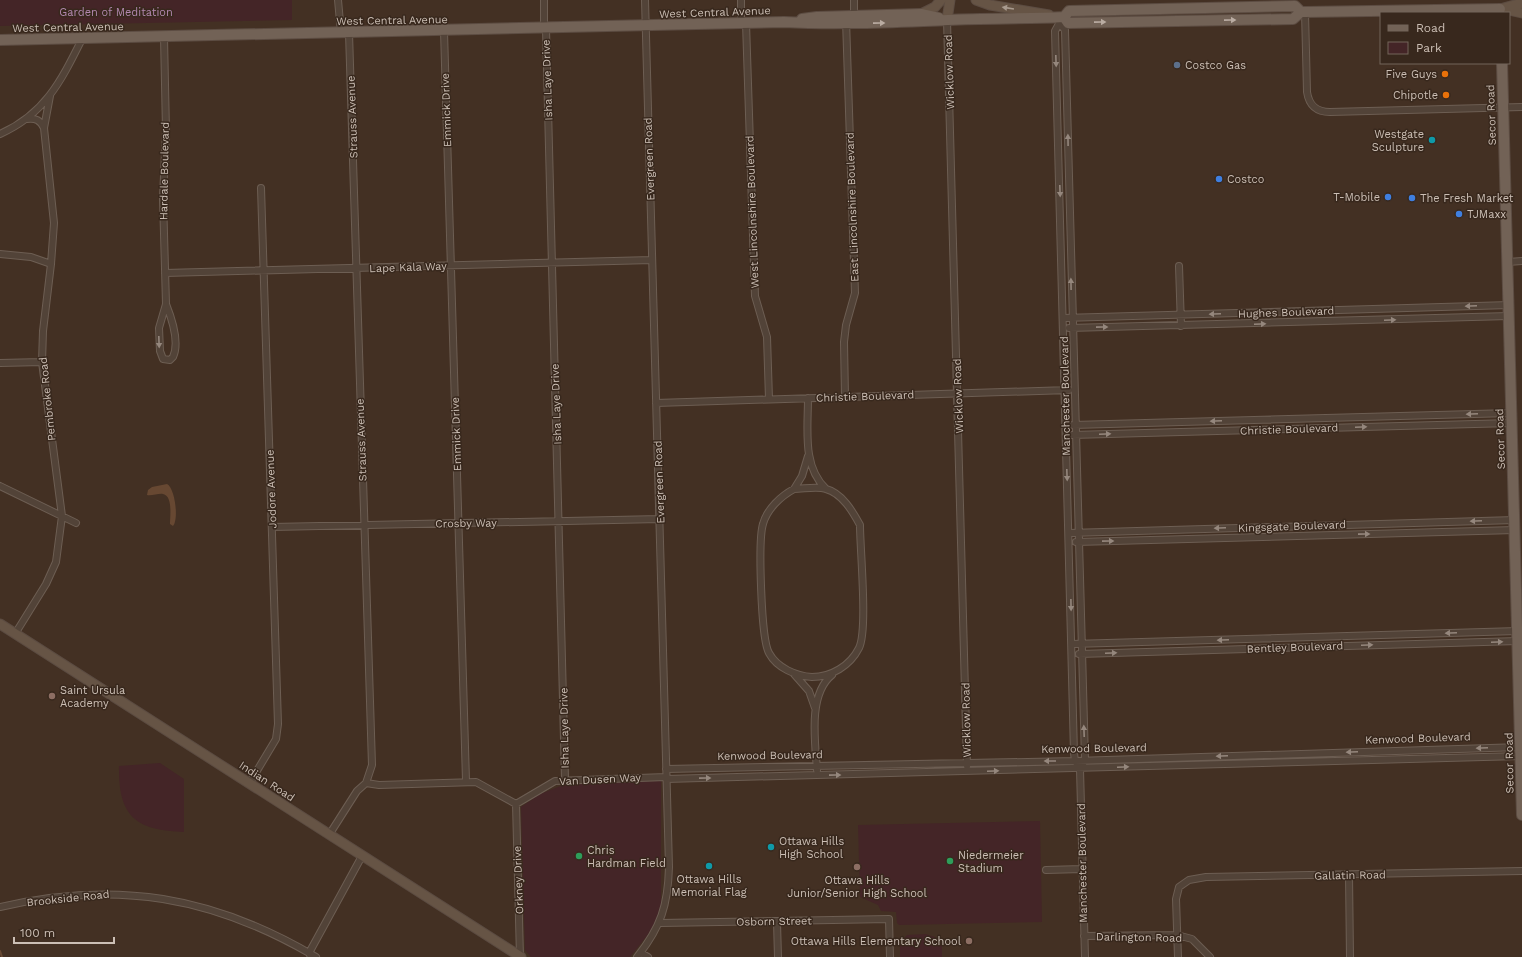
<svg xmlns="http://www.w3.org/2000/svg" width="1522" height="957" font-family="'Work Sans',sans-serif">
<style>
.green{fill:#442527}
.water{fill:#674832}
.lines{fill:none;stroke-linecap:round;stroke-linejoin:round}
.stream{stroke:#674832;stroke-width:2}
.street-casing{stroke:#6d5e53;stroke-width:8}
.secondary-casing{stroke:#5c4c42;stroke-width:11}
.primary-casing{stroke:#5c4c42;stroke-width:12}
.street{stroke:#524338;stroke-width:6}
.secondary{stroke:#665445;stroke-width:9}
.primary{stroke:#726256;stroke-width:10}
.oneway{fill:#a89a8e}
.oneway2{fill:#baaca2}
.oneway3{fill:#95877d}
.service-dot{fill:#5c6f8a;stroke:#38281d;stroke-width:1.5}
.food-dot{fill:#e8710a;stroke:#38281d;stroke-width:1.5}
.culture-dot{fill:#0f9aa8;stroke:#38281d;stroke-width:1.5}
.shop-dot{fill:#3f7fe0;stroke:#38281d;stroke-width:1.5}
.education-dot{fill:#8d6e63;stroke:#38281d;stroke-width:1.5}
.leisure-dot{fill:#2e9e5b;stroke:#38281d;stroke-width:1.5}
.labels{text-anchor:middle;stroke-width:3;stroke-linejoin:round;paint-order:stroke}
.park-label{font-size:11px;fill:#b388b0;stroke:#38281d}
.street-label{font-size:11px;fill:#ccbfb5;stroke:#38281d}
.poi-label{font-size:11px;fill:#ccbfb5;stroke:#38281d;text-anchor:start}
</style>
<rect width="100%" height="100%" fill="#433023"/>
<path class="green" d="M0,0H292V20L0,26Z
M160,763L184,779V832C136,830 118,817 119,766Z
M661,781V905L654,927L630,957H531L525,950L521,807L540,794L566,784Z
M1040,821L1042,922L899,925L897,923L896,912L881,911L878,905L860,897L858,825Z
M926,934L935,937L942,943V957H900V943L907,935Z"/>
<path class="water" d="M167,484C175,488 179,519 173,526L170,524C170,516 173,496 163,494C159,493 152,496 147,495L148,490L152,487Z"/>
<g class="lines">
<path class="stream" d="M0,951L2,957"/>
<g class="street-casing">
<path id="street" d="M338,0L341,33
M544,0V29
M741,0V23
M854,0V18
M1305,12L1307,92C1309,105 1316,112 1330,112L1522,107
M947,20L967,766
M1060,22L1055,31L1074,753L1075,761L1077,764
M746,23L755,296L767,337L769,399
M1060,24L1065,30L1085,760L1080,769L1085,957
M546,29L565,779
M444,31L466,781
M164,37L166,131L163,198L166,304L159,328L160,351L163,359L170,360L173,357C180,342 172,319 166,304
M27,119C36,118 40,120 44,128
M0,134C45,114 61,81 82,39
M0,254L31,257L51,264
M1508,262L1522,261
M1179,266L1181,326
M165,273L652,260
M1063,318L1510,305
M1069,328L1509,316
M0,363L42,362
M845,397L844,342L846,325L855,293L846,20
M808,398C808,429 802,466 826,489
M656,403L1069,390
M1073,425L1511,413
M1072,435L1512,423
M0,486L76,523
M794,489C804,489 817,486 826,489C842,493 853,512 860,525C860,550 868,630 859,648C850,666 831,677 812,677C796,676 777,668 769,653C761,639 758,540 763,524C767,509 781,496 794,489Z
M794,489L802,476L808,456
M272,527L660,519
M1069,533L1515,520
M1076,542L1515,530
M15,634L46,584L56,562L62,516L42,362L43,331L51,264L54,223L44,128L50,96
M1072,644L1518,631
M1079,654L1518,641
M794,674L809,691L815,708
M666,769L1075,761L1521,747
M817,770C815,741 808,694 832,675
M666,779L1521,756
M366,783L379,785L476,782L516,804
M249,784L276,739L278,724L261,188
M516,804L555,781L666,777
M516,804L520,957
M329,835L357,791L366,783L372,765L349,33
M1046,870L1082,869
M1349,875L1350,957
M0,907C116,880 213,896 316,957
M777,922L778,957
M660,923L889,919L890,957
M1084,936L1177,935L1192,939L1210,957
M641,953L648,957
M310,955L309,953L362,856
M637,957C661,927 668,905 669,867L645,0
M1178,957L1176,899L1179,887L1189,880L1206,877L1522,871"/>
</g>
<g class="secondary-casing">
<path id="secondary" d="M976,0L990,5L1049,15
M1500,9L1522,3
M1504,9L1522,13
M921,14L935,7L941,0
M947,20L950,0
M0,624L521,957"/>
</g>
<g class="primary-casing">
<path id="primary" d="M1064,17L1068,23L1293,19L1301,12H1305L1500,9
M802,19L817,17L921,14L939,18
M0,40L784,22C839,25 893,22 948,20C987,18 1026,19 1064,17L1069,11L1295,6L1301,12
M1502,63L1522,815"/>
</g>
<use href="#street" class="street"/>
<use href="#secondary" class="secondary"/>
<use href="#primary" class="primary"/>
</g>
<defs><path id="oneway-solid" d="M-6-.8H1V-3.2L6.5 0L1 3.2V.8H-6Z"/></defs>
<use class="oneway" href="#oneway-solid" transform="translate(1008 8) rotate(-171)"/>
<g class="oneway2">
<use href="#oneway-solid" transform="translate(1230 20) rotate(-1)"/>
<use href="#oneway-solid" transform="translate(1100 22) rotate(-1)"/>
<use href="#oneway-solid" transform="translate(879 23) rotate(-1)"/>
</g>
<g class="oneway3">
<use href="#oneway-solid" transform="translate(1056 61) rotate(88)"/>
<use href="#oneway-solid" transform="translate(1068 140) rotate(-91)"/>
<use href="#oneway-solid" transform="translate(1060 191) rotate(88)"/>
<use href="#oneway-solid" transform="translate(1071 284) rotate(-91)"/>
<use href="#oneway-solid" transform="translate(1471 306) rotate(178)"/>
<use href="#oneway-solid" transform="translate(1215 314) rotate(178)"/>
<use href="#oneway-solid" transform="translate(1390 320) rotate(-2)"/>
<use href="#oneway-solid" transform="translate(1260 324) rotate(-2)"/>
<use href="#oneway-solid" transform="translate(1102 327) rotate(-1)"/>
<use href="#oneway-solid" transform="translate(159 342) rotate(88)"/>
<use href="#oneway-solid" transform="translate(1472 414) rotate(178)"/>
<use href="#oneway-solid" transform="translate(1216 421) rotate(178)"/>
<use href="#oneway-solid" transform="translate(1361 427) rotate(-2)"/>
<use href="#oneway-solid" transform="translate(1105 434) rotate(-2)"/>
<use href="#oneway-solid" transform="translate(1067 475) rotate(88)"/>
<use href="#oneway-solid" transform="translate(1476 521) rotate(178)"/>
<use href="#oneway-solid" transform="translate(1220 528) rotate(178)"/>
<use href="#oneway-solid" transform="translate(1364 534) rotate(-1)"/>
<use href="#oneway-solid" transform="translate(1108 541) rotate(-1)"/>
<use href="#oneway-solid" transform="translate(1071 605) rotate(89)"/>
<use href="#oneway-solid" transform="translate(1451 633) rotate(178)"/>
<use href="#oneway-solid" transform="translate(1223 640) rotate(178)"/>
<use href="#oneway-solid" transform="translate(1497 642) rotate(-2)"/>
<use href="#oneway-solid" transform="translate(1367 645) rotate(-2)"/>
<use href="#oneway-solid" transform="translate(1111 653) rotate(-2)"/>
<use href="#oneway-solid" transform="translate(1084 731) rotate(-92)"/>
<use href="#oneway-solid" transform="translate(1482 748) rotate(178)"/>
<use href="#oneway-solid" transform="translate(1352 752) rotate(178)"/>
<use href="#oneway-solid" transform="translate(1222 756) rotate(178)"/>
<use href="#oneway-solid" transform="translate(1050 761) rotate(180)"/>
<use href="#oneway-solid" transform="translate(1123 767) rotate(-2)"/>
<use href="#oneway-solid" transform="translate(993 771) rotate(-2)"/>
<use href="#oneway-solid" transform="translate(835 775) rotate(-1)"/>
<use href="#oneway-solid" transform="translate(705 778) rotate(-1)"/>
</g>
<circle class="service-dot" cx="1177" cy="65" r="4"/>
<g class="food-dot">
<circle cx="1445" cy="74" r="4"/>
<circle cx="1446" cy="95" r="4"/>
</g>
<g class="culture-dot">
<circle cx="1432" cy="140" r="4"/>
<circle cx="771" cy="847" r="4"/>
<circle cx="709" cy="866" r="4"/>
</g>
<g class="shop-dot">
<circle cx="1219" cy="179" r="4"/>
<circle cx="1388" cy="197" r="4"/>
<circle cx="1412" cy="198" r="4"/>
<circle cx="1459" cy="214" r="4"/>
</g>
<g class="education-dot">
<circle cx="52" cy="696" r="4"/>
<circle cx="857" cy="867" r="4"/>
<circle cx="969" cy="941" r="4"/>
</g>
<g class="leisure-dot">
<circle cx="579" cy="856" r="4"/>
<circle cx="950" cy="861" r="4"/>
</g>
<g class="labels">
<g class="park-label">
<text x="116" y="16">Garden of Meditation</text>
</g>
<g class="street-label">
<text transform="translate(715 12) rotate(-2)" y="4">West Central Avenue</text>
<text transform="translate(392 20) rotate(-1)" y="4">West Central Avenue</text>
<text transform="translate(68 27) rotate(-1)" y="4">West Central Avenue</text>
<text transform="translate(949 72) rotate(-92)" y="4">Wicklow Road</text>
<text transform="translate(547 80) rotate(-92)" y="4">Isha Laye Drive</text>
<text transform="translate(446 110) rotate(-92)" y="4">Emmick Drive</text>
<text transform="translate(1491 115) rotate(-92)" y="4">Secor Road</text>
<text transform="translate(352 117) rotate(-92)" y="4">Strauss Avenue</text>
<text transform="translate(649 159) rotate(-92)" y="4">Evergreen Road</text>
<text transform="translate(164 171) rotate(-89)" y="4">Hardale Boulevard</text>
<text transform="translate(852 207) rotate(-92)" y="4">East Lincolnshire Boulevard</text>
<text transform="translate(752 212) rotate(-92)" y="4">West Lincolnshire Boulevard</text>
<text transform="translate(408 267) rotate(-2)" y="4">Lape Kala Way</text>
<text transform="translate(1286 312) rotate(-2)" y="4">Hughes Boulevard</text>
<text transform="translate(865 396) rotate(-2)" y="4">Christie Boulevard</text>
<text transform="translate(958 396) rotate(-92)" y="4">Wicklow Road</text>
<text transform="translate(1065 396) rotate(-91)" y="4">Manchester Boulevard</text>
<text transform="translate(47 399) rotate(-96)" y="4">Pembroke Road</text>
<text transform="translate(556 404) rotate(-92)" y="4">Isha Laye Drive</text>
<text transform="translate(1289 429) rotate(-2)" y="4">Christie Boulevard</text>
<text transform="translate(456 434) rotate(-92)" y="4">Emmick Drive</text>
<text transform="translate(1500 439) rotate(-92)" y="4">Secor Road</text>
<text transform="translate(361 440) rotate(-92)" y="4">Strauss Avenue</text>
<text transform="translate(659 482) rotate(-92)" y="4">Evergreen Road</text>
<text transform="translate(271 489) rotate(-92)" y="4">Jodore Avenue</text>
<text transform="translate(466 523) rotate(-1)" y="4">Crosby Way</text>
<text transform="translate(1292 526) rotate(-2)" y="4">Kingsgate Boulevard</text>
<text transform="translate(1295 647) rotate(-2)" y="4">Bentley Boulevard</text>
<text transform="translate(966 720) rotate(-91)" y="4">Wicklow Road</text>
<text transform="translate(564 728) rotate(-91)" y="4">Isha Laye Drive</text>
<text transform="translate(1418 738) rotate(-2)" y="4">Kenwood Boulevard</text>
<text transform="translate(1094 748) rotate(-1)" y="4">Kenwood Boulevard</text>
<text transform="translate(770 755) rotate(-1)" y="4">Kenwood Boulevard</text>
<text transform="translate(1509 763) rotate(-91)" y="4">Secor Road</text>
<text transform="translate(600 779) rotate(-3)" y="4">Van Dusen Way</text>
<text transform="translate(267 781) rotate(33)" y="4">Indian Road</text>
<text transform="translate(1082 863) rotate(-91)" y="4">Manchester Boulevard</text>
<text transform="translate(1350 875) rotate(-1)" y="4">Gallatin Road</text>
<text transform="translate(518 880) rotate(-92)" y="4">Orkney Drive</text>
<text transform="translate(68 898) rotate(-6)" y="4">Brookside Road</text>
<text transform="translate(774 921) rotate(-1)" y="4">Osborn Street</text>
<text transform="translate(1139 937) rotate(1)" y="4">Darlington Road</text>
</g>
<g class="poi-label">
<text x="1185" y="69">Costco Gas</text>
<text x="1437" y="78" text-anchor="end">Five Guys</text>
<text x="1438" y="99" text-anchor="end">Chipotle</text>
<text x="1424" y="138" text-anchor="end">Westgate<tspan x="1424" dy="13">Sculpture</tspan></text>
<text x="1227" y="183">Costco</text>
<text x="1380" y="201" text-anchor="end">T-Mobile</text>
<text x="1420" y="202">The Fresh Market</text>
<text x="1467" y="218">TJMaxx</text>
<text x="60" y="694">Saint Ursula<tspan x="60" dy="13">Academy</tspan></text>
<text x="779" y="845">Ottawa Hills<tspan x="779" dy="13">High School</tspan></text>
<text x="587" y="854">Chris<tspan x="587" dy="13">Hardman Field</tspan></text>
<text x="958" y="859">Niedermeier<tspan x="958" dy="13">Stadium</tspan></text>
<text x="709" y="883" text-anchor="middle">Ottawa Hills<tspan x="709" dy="13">Memorial Flag</tspan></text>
<text x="857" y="884" text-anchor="middle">Ottawa Hills<tspan x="857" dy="13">Junior/Senior High School</tspan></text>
<text x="961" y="945" text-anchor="end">Ottawa Hills Elementary School</text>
</g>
</g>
<rect x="1380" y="12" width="130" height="52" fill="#38281d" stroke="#73645a"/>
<rect x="1388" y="25" width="20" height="6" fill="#726256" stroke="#73645a"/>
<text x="1416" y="32" font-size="12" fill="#ccbfb5">Road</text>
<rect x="1388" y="42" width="20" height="12" fill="#442527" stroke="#73645a"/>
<text x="1416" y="52" font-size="12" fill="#ccbfb5">Park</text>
<path d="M14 937v6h100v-6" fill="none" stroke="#ccbfb5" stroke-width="2"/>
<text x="20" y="937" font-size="12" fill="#ccbfb5" stroke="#38281d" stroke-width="3" paint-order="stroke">100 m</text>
</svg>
